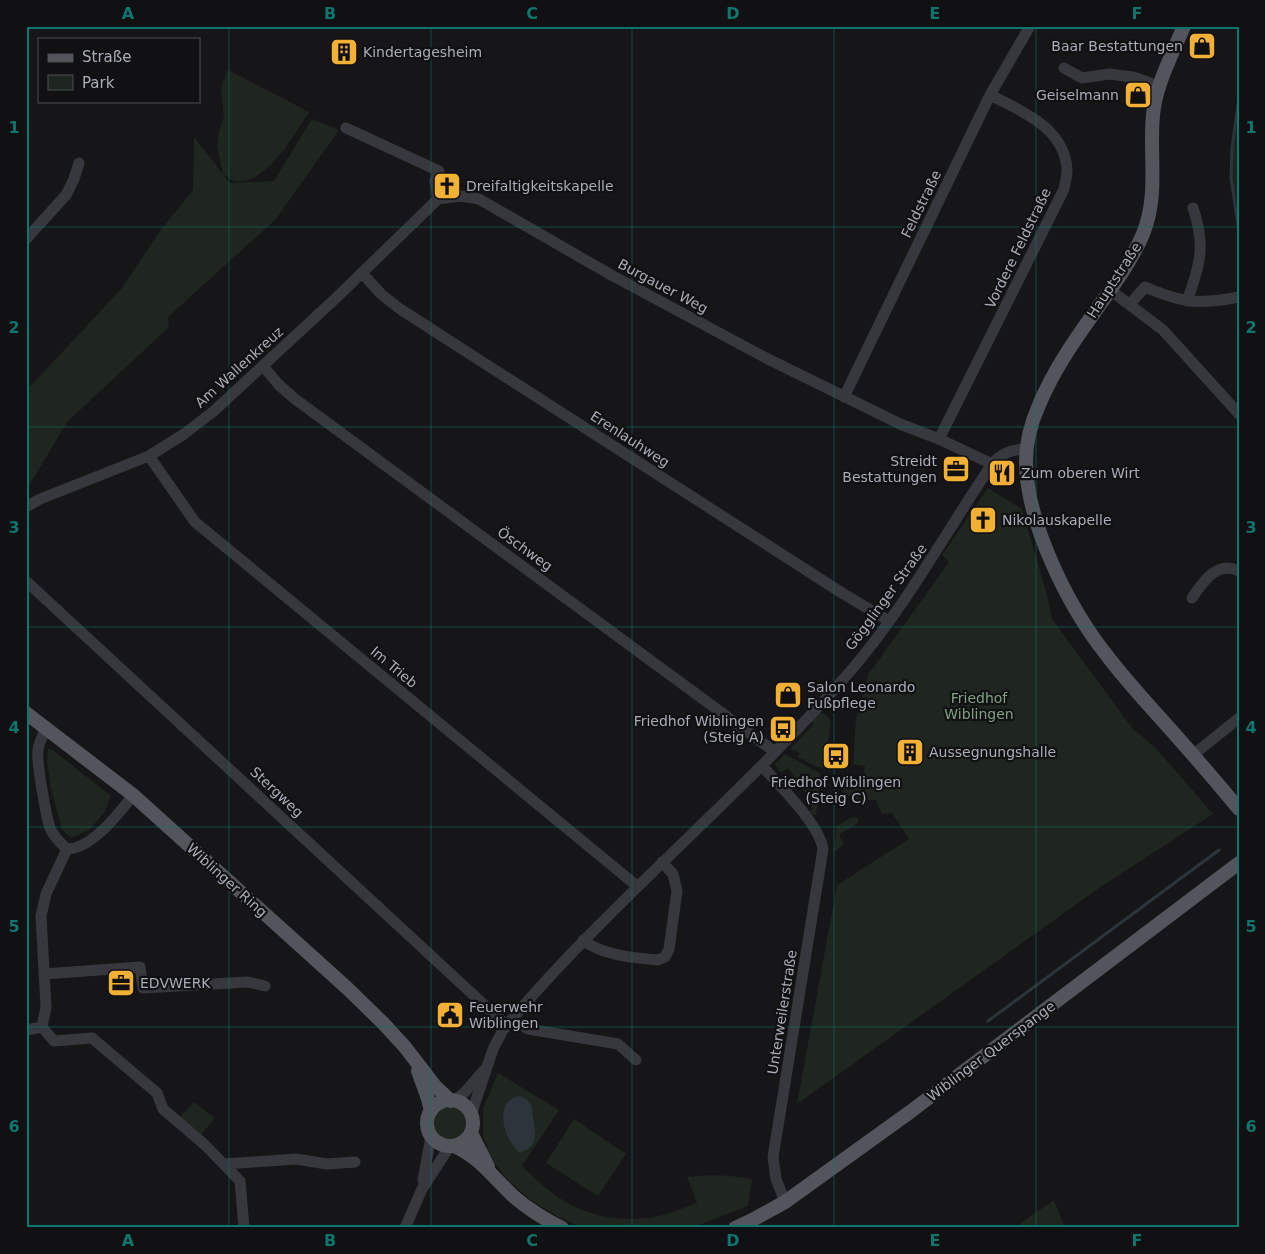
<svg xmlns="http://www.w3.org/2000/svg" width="1265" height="1254" font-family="'DejaVu Sans',sans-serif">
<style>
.green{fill:#1e261f}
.water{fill:#2c353c}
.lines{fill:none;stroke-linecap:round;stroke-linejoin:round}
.stream{stroke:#2c353c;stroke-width:3}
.minor{stroke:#37383d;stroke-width:11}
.major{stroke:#53555c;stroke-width:14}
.grid{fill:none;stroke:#0f766e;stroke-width:1;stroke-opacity:0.55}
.labels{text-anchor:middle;stroke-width:4.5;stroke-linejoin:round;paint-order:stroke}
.poi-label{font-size:14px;fill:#a8adb8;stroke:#111113;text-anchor:start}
.street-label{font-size:14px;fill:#a8adb8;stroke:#111113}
.park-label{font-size:14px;fill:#7fa381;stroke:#111113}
.neatline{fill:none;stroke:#0f766e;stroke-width:2}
.grid-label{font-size:16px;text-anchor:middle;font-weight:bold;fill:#0f766e}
</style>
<rect width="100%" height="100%" fill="#161618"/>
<path class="green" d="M228,70L309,112C294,134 267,185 236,181C231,181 227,176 223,174L229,183L274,181L312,119L339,130L276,219L168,317L169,327L67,422L26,491V391L122,288L160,231L193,190L194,137L223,174L217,146L219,131L224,119L221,87Z
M1239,97V223L1232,181V148Z
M988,488L1022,509L1048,599L1052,619L1133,729L1155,747L1213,814L1099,888L797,1104L837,885L909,839L892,813L882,814L876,800H858L843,793L845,782L864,784L865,780H867L864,773L865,766L853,764L856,719L868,675L949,562L942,555Z
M820,713L827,715L831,722L824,768L817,767L798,757L800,753L790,749L814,724L811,721Z
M48,749L53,750L111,796L104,813L89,830L71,838L62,830L51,789L47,761Z
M785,754L820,773L819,793L816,815H812L809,811L813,809L805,798L808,796L788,768L780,773L775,764Z
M854,816L858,819V823L839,835L844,844L833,853L837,826Z
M498,1073L559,1110L522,1166C561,1205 592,1223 649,1218C665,1216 682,1208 697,1203L687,1177C710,1174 730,1175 752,1179L748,1206L691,1228H583L559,1217L532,1201L509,1181L484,1150L488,1147L483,1137V1108Z
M194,1102L215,1118L200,1136L179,1118Z
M432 1123a17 17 0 1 1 34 0a17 17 0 1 1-34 0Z
M574,1119L626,1154L598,1196L546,1163Z
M1054,1200L1064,1226L1061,1228H1014Z"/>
<path class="water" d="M518,1096C523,1097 528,1099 531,1105C532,1108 532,1113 533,1117C536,1132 538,1149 519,1152C504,1139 493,1103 518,1096Z"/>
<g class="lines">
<path class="stream" d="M1239,97L1232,148L1231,178L1239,232
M988,1021L1219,850"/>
<path class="minor" d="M1064,68L1082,78L1109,74L1133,77L1159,86
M346,128L439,171L435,181L438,199L461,196L479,199L613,276L766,358L900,424L939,439L992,464
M26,239L66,195L74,179L79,163
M362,273L381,294L400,309L842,593L889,621
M1110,290L1163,330L1239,414
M1187,301C1200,265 1206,246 1193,208
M1130,304L1145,287C1183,303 1198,305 1239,297
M263,366L279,385L295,399L775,752
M844,397L990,95L1030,26
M939,439L1064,189C1065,183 1067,176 1067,170C1065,128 1022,111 990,95
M149,456L195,522L637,886
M26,507L40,499L149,456L184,434L214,411L336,298L438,199
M26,581L507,1026
M1192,598C1203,582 1217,560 1239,571
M47,728C43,735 39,741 38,750C36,761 46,815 50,828C54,837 60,843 67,849C91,849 119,814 133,795
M1193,755L1239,718
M762,766C780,786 819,824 823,849L773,1157L776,1179L785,1202
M583,940C601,955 634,958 658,960L665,957L669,949L677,891L673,874L662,862
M44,974L140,967L143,988L248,982L265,986
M512,1019L528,1029L618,1044L636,1060
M42,1027L54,1041L92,1038L157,1093L163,1109L205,1145L240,1181L244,1228
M42,1027L46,1007L41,916L46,894L67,849
M26,1030L42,1027
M454,1101L465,1092L484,1070
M471,1115L493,1049L503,1030L512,1019C619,894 747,791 854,667C907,604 946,532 992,464C1001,453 1012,449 1026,449
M225,1164L296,1159L327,1164L355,1162
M423,1180L431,1136
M405,1228L422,1189L450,1146"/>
<path class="major" d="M1184,26C1172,55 1156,84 1153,115C1149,155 1159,195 1143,234C1132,260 1115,283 1099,306C1076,338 1054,369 1039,405C1031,423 1026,442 1026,461C1026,522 1068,606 1105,653C1123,677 1143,699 1163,721C1189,750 1214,779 1239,809
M26,713L133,795L347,988L383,1023L405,1047L435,1086L451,1101
M418,1071L428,1099L431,1111
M427 1123a23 23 0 1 1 46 0a23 23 0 1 1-46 0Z
M471,1133L488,1167
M454,1146C478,1156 495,1179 513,1196C528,1209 544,1219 562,1228
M735,1228L756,1218L785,1202L910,1112L1239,863"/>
</g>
<path class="grid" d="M229,26V1228M431,26V1228M632,26V1228M834,26V1228M1036,26V1228M26,227H1239M26,427H1239M26,627H1239M26,827H1239M26,1027H1239"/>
<defs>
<g id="shop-square" transform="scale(1.4375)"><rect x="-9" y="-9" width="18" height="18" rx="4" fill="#f2b134" stroke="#111113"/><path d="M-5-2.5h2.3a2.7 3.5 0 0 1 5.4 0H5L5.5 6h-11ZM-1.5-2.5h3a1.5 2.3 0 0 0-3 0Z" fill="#111"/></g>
<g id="building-square" transform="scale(1.4375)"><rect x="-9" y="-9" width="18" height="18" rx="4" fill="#f2b134" stroke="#111113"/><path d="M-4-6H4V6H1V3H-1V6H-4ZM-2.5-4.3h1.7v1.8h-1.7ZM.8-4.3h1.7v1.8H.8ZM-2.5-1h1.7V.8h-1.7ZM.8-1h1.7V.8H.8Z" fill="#111"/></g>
<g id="church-square" transform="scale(1.4375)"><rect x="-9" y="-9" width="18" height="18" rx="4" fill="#f2b134" stroke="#111113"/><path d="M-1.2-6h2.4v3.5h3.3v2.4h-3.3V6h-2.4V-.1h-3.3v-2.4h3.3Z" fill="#111"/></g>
<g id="office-square" transform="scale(1.4375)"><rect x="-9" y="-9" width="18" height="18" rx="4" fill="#f2b134" stroke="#111113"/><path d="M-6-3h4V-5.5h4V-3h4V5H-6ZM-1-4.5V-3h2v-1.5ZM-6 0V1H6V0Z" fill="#111"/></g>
<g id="restaurant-square" transform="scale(1.4375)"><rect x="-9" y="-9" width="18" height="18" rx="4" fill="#f2b134" stroke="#111113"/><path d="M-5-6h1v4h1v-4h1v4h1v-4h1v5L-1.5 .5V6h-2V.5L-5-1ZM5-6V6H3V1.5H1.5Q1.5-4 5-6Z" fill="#111"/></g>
<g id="bus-square" transform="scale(1.4375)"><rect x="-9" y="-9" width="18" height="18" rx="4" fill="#f2b134" stroke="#111113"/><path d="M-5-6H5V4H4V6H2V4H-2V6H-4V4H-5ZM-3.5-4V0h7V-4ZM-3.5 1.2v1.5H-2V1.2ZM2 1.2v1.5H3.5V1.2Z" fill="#111"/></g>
<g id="civic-square" transform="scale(1.4375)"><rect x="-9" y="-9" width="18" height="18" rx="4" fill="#f2b134" stroke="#111113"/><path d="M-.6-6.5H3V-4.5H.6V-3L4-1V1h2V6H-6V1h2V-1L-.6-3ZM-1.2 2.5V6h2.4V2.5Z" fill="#111"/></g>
</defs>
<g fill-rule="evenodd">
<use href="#shop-square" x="1202" y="46"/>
<use href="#building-square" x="344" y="52"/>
<use href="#shop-square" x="1138" y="95"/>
<use href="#church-square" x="447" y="186"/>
<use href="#office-square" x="956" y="469"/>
<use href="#restaurant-square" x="1002" y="473"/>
<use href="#church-square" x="983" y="520"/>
<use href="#shop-square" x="788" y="695"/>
<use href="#bus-square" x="783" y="729"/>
<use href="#building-square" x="910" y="752"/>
<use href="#bus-square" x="836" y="756"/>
<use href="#office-square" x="121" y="983"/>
<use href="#civic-square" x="450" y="1015"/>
</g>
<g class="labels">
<g class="poi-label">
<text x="1183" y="51" text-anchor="end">Baar Bestattungen</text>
<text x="363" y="57">Kindertagesheim</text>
<text x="1119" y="100" text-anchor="end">Geiselmann</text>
<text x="466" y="191">Dreifaltigkeitskapelle</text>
<text x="937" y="466" text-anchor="end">Streidt<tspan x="937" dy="16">Bestattungen</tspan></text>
<text x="1021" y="478">Zum oberen Wirt</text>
<text x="1002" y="525">Nikolauskapelle</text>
<text x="807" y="692">Salon Leonardo<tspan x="807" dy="16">Fußpflege</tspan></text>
<text x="764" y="726" text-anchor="end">Friedhof Wiblingen<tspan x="764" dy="16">(Steig A)</tspan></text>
<text x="929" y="757">Aussegnungshalle</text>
<text x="836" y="787" text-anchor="middle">Friedhof Wiblingen<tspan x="836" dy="16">(Steig C)</tspan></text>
<text x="140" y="988">EDVWERK</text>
<text x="469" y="1012">Feuerwehr<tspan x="469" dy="16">Wiblingen</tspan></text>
</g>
<g class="street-label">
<text transform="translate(921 204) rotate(-64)" y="5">Feldstraße</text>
<text transform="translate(1018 248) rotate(-64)" y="5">Vordere Feldstraße</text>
<text transform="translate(1114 280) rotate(-57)" y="5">Hauptstraße</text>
<text transform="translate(663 286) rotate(28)" y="5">Burgauer Weg</text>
<text transform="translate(239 367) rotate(-42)" y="5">Am Wallenkreuz</text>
<text transform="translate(630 439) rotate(33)" y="5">Erenlauhweg</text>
<text transform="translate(525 549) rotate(36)" y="5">Öschweg</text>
<text transform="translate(886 597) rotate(-54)" y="5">Gögglinger Straße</text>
<text transform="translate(394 667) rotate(40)" y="5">Im Trieb</text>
<text transform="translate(277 792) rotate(43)" y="5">Stergweg</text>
<text transform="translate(227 880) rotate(42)" y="5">Wiblinger Ring</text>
<text transform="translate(782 1012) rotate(-81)" y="5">Unterweilerstraße</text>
<text transform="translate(991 1051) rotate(-37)" y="5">Wiblinger Querspange</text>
</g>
<g class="park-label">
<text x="979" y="703">Friedhof<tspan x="979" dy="16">Wiblingen</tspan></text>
</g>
</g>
<rect width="1265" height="1254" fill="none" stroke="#111113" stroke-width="55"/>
<rect x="38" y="38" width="162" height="65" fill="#111113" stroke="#4d4f55"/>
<rect x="48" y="54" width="25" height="8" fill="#53555c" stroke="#4d4f55"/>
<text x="82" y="62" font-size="15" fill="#a8adb8">Straße</text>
<rect x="48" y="75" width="25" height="15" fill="#1e261f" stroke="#4d4f55"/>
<text x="82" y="88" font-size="15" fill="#a8adb8">Park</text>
<rect x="28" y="28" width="1210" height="1198" class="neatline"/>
<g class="grid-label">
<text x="128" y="19">A</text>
<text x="330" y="19">B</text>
<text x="532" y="19">C</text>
<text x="733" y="19">D</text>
<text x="935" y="19">E</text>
<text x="1137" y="19">F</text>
<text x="14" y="133">1</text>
<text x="1251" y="133">1</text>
<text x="14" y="333">2</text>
<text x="1251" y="333">2</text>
<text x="14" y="533">3</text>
<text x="1251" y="533">3</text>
<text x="14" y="733">4</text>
<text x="1251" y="733">4</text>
<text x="14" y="932">5</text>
<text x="1251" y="932">5</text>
<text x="14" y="1132">6</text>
<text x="1251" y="1132">6</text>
<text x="128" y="1246">A</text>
<text x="330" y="1246">B</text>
<text x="532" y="1246">C</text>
<text x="733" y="1246">D</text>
<text x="935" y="1246">E</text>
<text x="1137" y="1246">F</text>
</g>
</svg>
